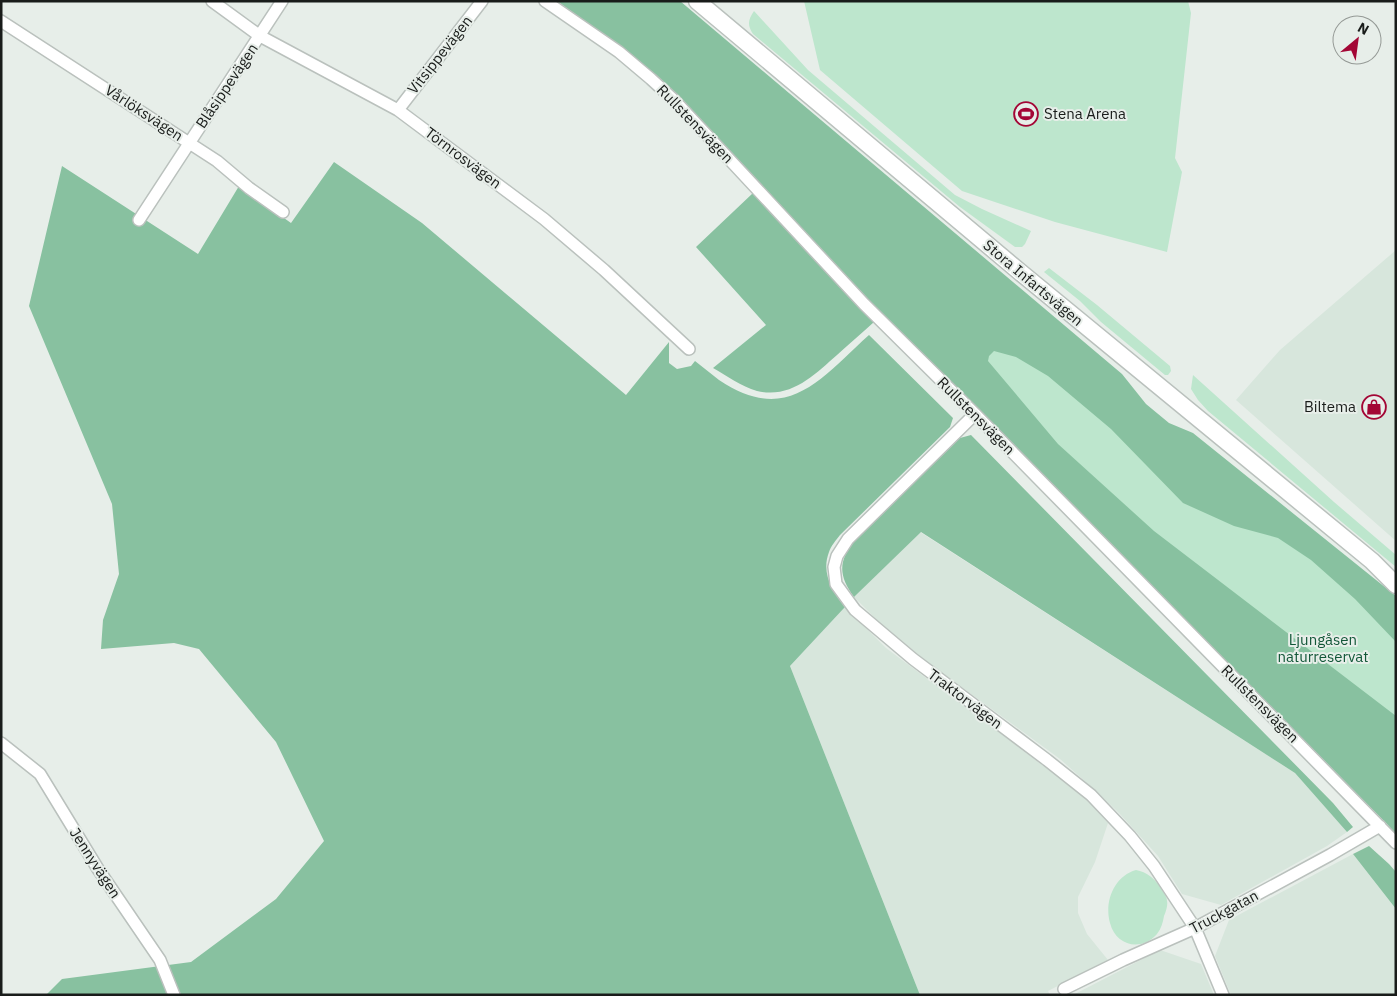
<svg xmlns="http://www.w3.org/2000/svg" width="1397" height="996" font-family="'IBM Plex Sans',sans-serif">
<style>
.built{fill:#d7e6dc}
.green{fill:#bde6cd}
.forest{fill:#88c1a0}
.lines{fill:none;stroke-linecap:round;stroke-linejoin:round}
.street-casing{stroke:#bac1bd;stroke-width:14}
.secondary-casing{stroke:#bac1bd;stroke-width:19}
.street{stroke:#fff;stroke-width:11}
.secondary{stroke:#fff;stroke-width:16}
.labels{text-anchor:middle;stroke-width:4;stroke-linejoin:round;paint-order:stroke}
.street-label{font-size:15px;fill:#191c1a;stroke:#e7eee9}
.poi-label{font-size:15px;fill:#191c1a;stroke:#e7eee9;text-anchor:start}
.park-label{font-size:15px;fill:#125738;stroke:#e7eee9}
</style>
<rect width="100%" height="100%" fill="#e7eee9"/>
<path class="built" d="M1396,250V541L1236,400L1280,350Z
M920,532L1295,773L1347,832L1327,846L1221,905L1182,894L1158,856L1119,813L1097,792L1060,759L926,661L877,620L854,597Z
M845,607L886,648L1037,761L1088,801L1108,823L1095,862L1078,897V913L1087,934L1108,960L1048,991L1050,995H920L790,666Z
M1353,854L1396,909V995H1231L1215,956L1229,920Z
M1160,950L1201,964L1214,995H1073Z"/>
<path class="green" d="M804,1H1188L1191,13L1175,158L1182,172L1167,252L1055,222L962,191L820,70Z
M754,11L808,70L955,195L982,209L1031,231L1025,244L1022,247H1015L960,207L753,34C747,25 748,20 754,11Z
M911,263L1396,617V827L1134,564Z
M1049,268L1097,305L1170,366L1171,371L1168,375H1165L1101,322L1080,301L1044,272Z
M1193,375L1334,502L1396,555V567L1208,411L1198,400L1191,389Z
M1136,870C1147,872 1154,878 1160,887C1162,891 1167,896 1167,901C1168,905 1166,911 1164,916C1163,922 1161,929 1157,934C1141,952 1116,946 1110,923C1104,902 1114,876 1136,870Z"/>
<path class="forest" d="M557,1H680L1122,374L1146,404L1169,423L1193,433L1396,596V642L1355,599L1311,560L1278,538L1234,526L1183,503L1111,429L1048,376L1016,357L994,351L989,356L988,361L1058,444L1154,531L1396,716V835L1388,825L870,301L660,80L627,52Z
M334,162L422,223L626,395L669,342V363L677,369L691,366L695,361C703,367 711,374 719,380C788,426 820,379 869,335L953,418L950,427L840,535C836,540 831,546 829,552C821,573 832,591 845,607L790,666L920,995H46L62,979L191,962L276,899L324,841L276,742L199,649L174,643L101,649L103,620L119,574L112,504L29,306L62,166L198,254L239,186L291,223Z
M753,193L874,322C862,333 849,344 837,355C814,375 791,399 757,391C741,386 727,376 713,368L766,325L696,247Z
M971,435L1333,803L1353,827L1347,832L1295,773L921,532L854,597C839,576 838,563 853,542L960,438Z
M1369,846L1389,864L1396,872V909L1353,854Z"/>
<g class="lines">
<g class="street-casing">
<path id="street" d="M212,1L260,36L398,110L544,219L604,270L689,349
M545,1L619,52L651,79L675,101L864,304L975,414L1396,843
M1,21L217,161L249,188L283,212
M398,110L482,1
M139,220L282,1
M975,414L848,539L837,556L834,567L836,584L855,610L913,659L1047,760L1091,795L1130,836L1154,866L1195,928L1223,995
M1,743L40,774L98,869L160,960L174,995
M1064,989L1123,960L1195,928L1330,855L1380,826"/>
</g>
<g class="secondary-casing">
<path id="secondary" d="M697,1L1020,272L1372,561L1396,585"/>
</g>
<use href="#street" class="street"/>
<use href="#secondary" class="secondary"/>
</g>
<defs>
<g id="stadium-ring" transform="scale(1.25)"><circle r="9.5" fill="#e7eee9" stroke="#a30635" stroke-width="1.5"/><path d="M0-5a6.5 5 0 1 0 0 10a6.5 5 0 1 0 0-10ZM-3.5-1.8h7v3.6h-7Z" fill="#a30635"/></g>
<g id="shop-ring" transform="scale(1.25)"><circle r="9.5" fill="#e7eee9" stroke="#a30635" stroke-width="1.5"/><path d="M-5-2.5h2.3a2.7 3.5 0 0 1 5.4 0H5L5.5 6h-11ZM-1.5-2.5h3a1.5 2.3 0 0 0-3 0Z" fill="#a30635"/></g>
</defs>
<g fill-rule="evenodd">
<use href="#stadium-ring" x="1026" y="114"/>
<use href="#shop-ring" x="1374" y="407"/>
</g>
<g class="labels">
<g class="street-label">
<text transform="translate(440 55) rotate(-52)" y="5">Vitsippevägen</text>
<text transform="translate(227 86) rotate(-56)" y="5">Blåsippevägen</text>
<text transform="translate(144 113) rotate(33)" y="5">Vårlöksvägen</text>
<text transform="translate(695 124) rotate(46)" y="5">Rullstensvägen</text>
<text transform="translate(463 158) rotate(37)" y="5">Törnrosvägen</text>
<text transform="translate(1033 283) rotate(40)" y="5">Stora Infartsvägen</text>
<text transform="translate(976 416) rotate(45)" y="5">Rullstensvägen</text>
<text transform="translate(965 699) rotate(37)" y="5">Traktorvägen</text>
<text transform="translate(1260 704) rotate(45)" y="5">Rullstensvägen</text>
<text transform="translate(95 863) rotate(57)" y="5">Jennyvägen</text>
<text transform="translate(1224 912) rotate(-28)" y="5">Truckgatan</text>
</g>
<g class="poi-label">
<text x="1044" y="119">Stena Arena</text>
<text x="1356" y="412" text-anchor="end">Biltema</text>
</g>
<g class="park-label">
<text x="1323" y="645">Ljungåsen<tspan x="1323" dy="17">naturreservat</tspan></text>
</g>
</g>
<rect width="1397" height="996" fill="none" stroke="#191c1a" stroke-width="5"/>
<g transform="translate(1357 40) rotate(29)"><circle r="24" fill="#e7eee9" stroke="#959a96"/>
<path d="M0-4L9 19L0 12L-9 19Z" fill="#a30635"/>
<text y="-8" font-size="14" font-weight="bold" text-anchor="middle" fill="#191c1a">N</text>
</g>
</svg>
